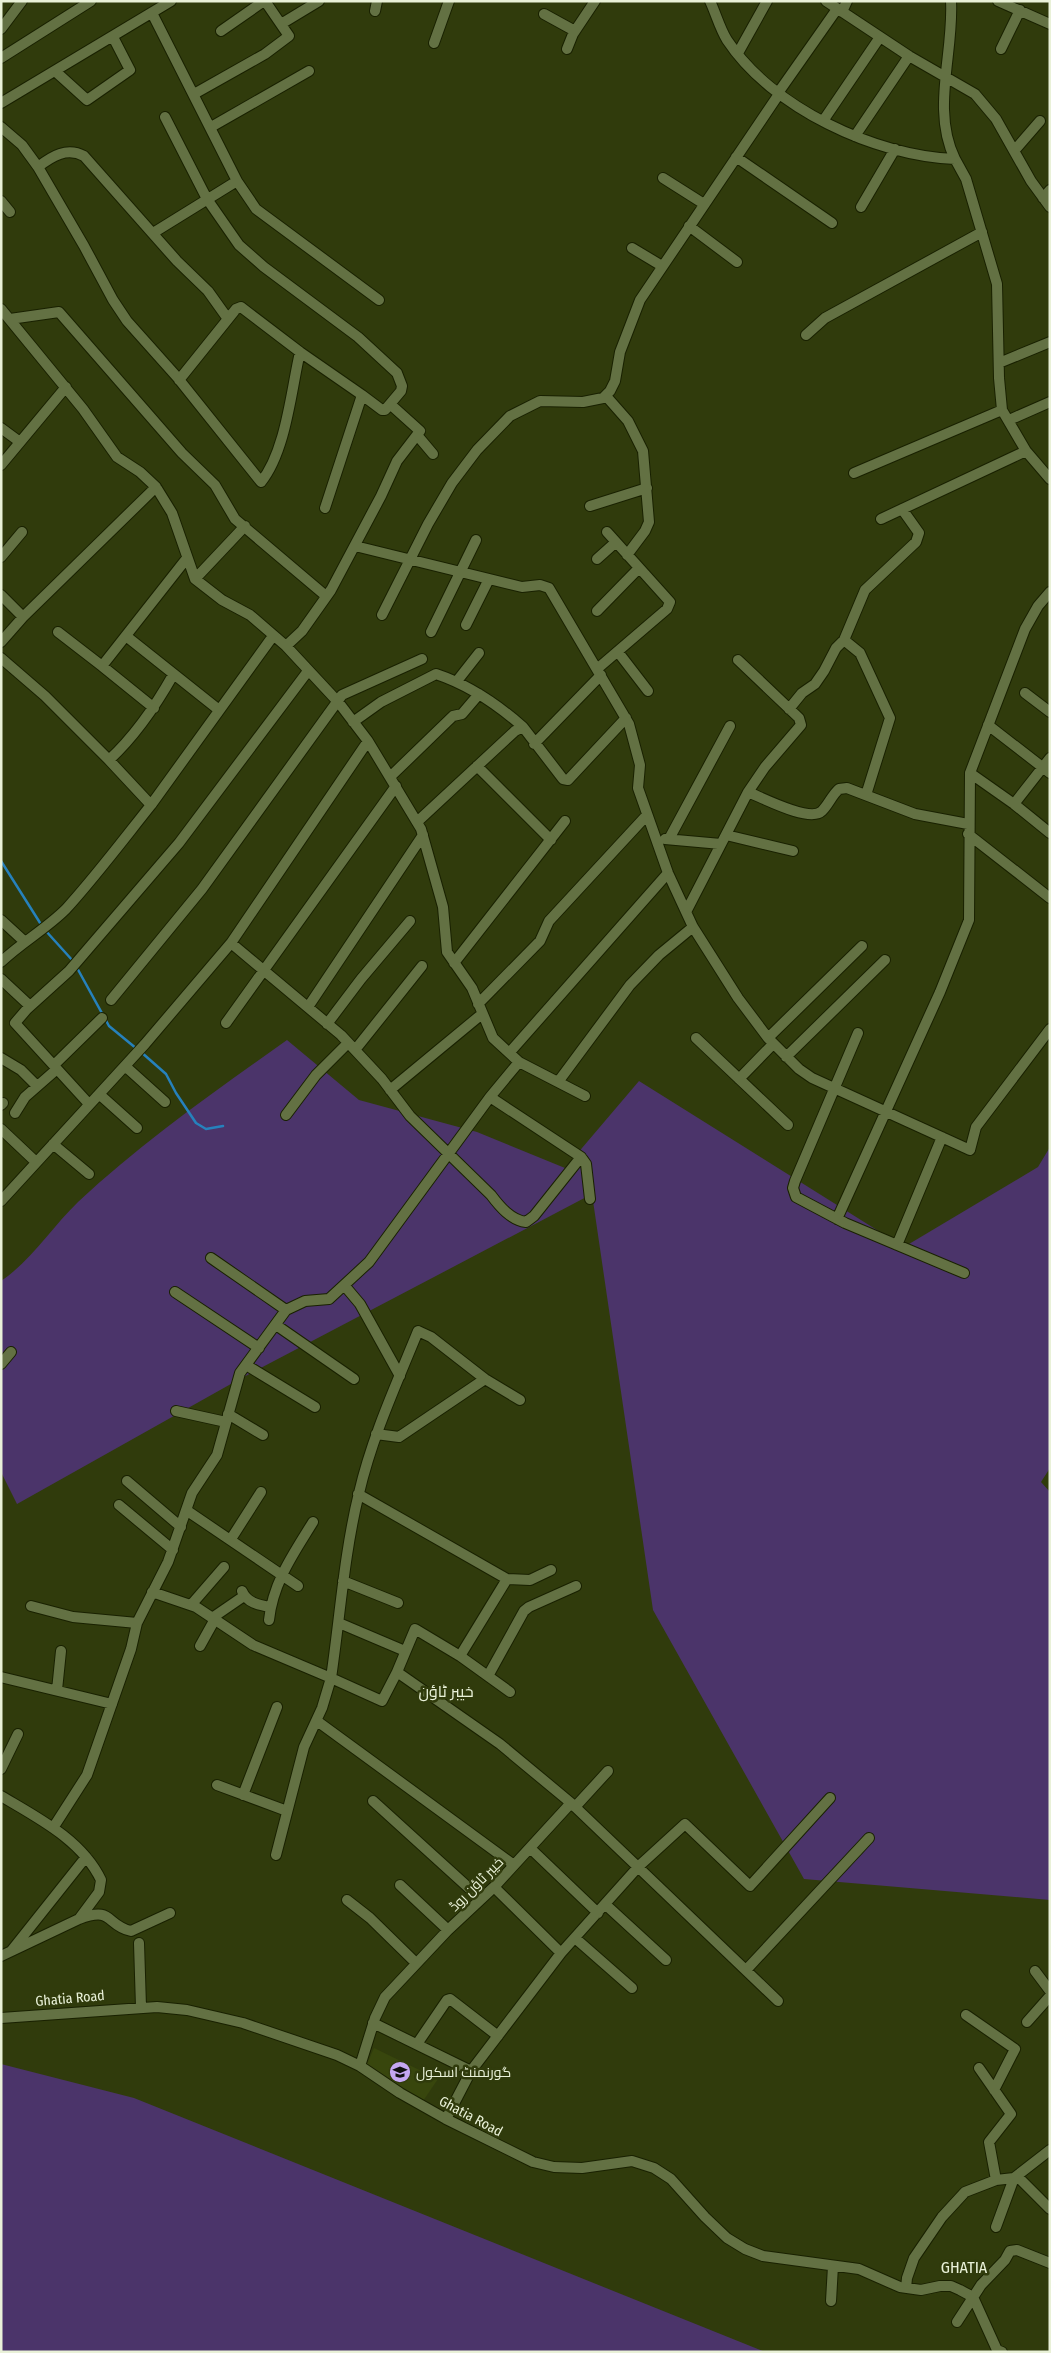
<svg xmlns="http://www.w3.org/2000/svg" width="1051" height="2353" font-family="'Fira Sans Condensed',Cairo,sans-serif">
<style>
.built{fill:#38460d}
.green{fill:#4b346a}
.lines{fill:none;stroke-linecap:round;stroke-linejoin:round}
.stream{stroke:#2681bc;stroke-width:2.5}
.street-casing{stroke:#192100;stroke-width:12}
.street{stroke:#637143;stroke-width:10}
.labels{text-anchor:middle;stroke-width:5;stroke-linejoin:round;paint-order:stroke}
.street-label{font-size:14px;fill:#e9f1d8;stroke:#303b0c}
.poi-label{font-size:14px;fill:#e9f1d8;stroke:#303b0c;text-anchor:start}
.quarter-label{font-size:16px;fill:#e9f1d8;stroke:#303b0c}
</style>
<rect width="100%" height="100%" fill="#303b0c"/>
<path class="built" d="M374,2048L438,2079L423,2101L367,2064Z"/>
<path class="green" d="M287,1040L359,1100L477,1132L565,1168L639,1081L904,1247L1038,1167L1050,1147V1468L1041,1482L1050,1492V1900L804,1879L653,1610L592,1194L238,1380L17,1504L1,1472V1281C32,1260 51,1228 78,1202C142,1142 215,1091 287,1040Z
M1,2064L134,2098L765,2352H1Z"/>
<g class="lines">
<path class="stream" d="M1,861L42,926
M45,930L73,961
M76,966L109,1026L137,1049
M141,1052L166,1074L176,1093L196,1123L206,1129L223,1126"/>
<g class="street-casing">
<path id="street" d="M710,1C716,14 720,29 727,40C772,108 875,156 955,159L966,179L997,284L999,378L1002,410L1026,451L1050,479
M826,1L909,56L855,136
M951,1C954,53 931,110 955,159
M998,1L1050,24
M375,11L377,1
M842,12L847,1
M152,13L237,181L256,209L379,300
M544,14L575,31
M281,24L319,1
M1,29L22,1
M221,31L264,1
M434,43L449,1
M567,49L573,34L595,1
M1001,49L1020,10
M738,53L767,1
M909,56L975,94L996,119L1031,181L1050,207
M1,58L91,1
M55,71L87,100L130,70L113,37
M778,93L837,9
M194,94L265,54L289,36L265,1
M1,103L171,1
M165,117L207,199L239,245L264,267L358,337L397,373L402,386L401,391L385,410H382L362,395
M823,121L880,37
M1,127L22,145L38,167L84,246L113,300L127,321L177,377L261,482C286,451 291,391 300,352L362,395L325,508
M211,127L309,71
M1014,151L1040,121
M736,157L832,223
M38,167C52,156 67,147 84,156L177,261L208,291L228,319
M663,178L704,204
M1043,198L1050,190
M1,201L10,212
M861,207L895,149
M689,226L737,262
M153,233L237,181
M632,248L662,266
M1,309L83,409L117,457L140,472L156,487L172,513L195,579L222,600L250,615L286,646L339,703L368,741L421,829L443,907L447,952L472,988L493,1038L519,1062L585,1096
M10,319L59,312L182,453L215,485L235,519L326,596
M806,335L825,318L982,232
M999,363L1050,342
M179,380L236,309L241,307L300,352
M606,396L628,421L643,451L649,522L645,531L627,555
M1009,420L1050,402
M1,428L20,442
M417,435L433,454
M1,465L66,387
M854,473L1002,410
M590,506L647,488
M881,519L1026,451
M355,546L522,587L540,585L549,588L629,724L640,765L638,788L668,873L693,927L738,998L768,1038L799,1069L812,1078L970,1150L976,1127L1050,1029
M1,557L22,532
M597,559L616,542
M195,579L245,526
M1,595L23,617L1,642
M597,611L639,568
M382,615L428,524L452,483L477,450L510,416L540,401L583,402L603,398L610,391L615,381L620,352L640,300L779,94
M23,617L156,487
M466,625L489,579
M58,632L102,666L187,558
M431,632L476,540
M126,636L219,710
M844,640L860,653L890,718L866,795
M286,646L302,631L331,590L381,496L397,461L420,431L390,404
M618,652L648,691
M1,658L45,696L109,760C136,735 155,707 173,675
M102,666L154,708
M597,669L667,609L670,602L607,532
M457,681L479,653
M1025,693L1050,712
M789,709L802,693L815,684L824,671L836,648L844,640L865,590L916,542L919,533L902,509
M353,722L381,702L436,674C469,685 497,704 523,727
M988,725L1050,773
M534,744L601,675
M1050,758L1014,804L1050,833
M477,766L551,840
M970,773L1014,804
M390,777L453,716L462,714L479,694
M748,792C763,798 810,823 822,811C829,804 832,795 839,789L847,788L915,814L968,824
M151,805L273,636
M417,822L515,731L523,727L563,779L568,780L626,718
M968,834L1050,898
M726,835L793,851
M665,839L721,844
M669,839L730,726
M686,912L748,792L765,767L801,725L799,718L738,660
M1,920L25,942
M231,943L341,1035L382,1079L410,1116L491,1195C500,1207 511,1220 526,1222L534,1216L581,1157
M1,962C22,942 46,929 66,909C96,876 123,840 151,805L109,760
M454,963L565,821
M1,979L30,1006
M111,1000L202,889L342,695L422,659
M478,1004L540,941L549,921L647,815
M308,1007L423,835
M226,1023L396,786
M327,1024L361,979L410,921
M858,1033L795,1181L793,1188L796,1197L845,1223L964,1273
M696,1038L788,1125
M768,1038L862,946
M355,1050L422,966
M510,1052L668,873
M786,1057L885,960
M1,1058L21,1070L37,1086
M54,1065L102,1018
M125,1066L165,1102
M739,1079L773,1044
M558,1082L630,985L659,955L693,927
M390,1090L482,1014
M99,1094L137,1128
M490,1097L581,1157L586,1164L590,1199
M89,1104L15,1023L27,1009L69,971L179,843L308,671
M1,1105L3,1103
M15,1113L25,1097L57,1069
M286,1115L316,1075L348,1043
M1,1129L36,1162
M53,1144L89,1174
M1,1201L145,1044L231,943L368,741
M837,1219L940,992L969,920L970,773L1025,629L1038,606L1050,592
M897,1245L942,1137
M211,1258L286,1310
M344,1285L360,1304L400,1376
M175,1292L259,1348
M276,1325L354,1379
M1,1364L11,1352
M246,1365L315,1407
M176,1411L226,1422
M228,1414L263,1435
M376,1434L399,1437L485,1379
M127,1481L181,1527
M358,1494L507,1579L530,1580L551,1570
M119,1505L173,1550
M186,1510L298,1586
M231,1539L261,1492
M343,1581L398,1603
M242,1591C247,1603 259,1605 270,1607
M152,1592L196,1607L253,1645L331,1678C340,1617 344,1554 359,1493C372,1437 396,1385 418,1331L431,1337L485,1379L520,1400
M191,1605L224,1567
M31,1606L73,1617L137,1623
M212,1618L244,1596
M269,1620C273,1582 294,1553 313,1522
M339,1623L405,1651
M200,1646L215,1619
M460,1656L507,1579
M397,1672L415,1629L460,1656L510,1692
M488,1676L524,1611L529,1607L576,1586
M1,1677L112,1704
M57,1690L61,1651
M317,1721L514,1865
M1,1769L18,1734
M217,1785L287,1811
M243,1795L277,1707
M1,1796C38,1818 82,1840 101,1880L99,1892L79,1919L1,1956
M373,1801L481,1899
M571,1803L778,2001
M575,1807L608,1771
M53,1828L87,1775L131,1649L137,1623L168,1562L192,1493L217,1455L240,1373L286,1310L305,1301L329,1299L369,1262L490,1097L519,1062
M530,1848L598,1913
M276,1855L304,1747L322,1708L331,1678L382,1701L397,1672L500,1744L571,1803L494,1887L448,1930L385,1997L375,2018L360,2066
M400,1885L448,1930
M494,1887L561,1953
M347,1900L370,1918L416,1963
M606,1905L666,1960
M79,1919C114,1906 105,1925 131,1931L170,1913
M575,1938L632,1988
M139,1943L141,2007
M12,1950L86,1857
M747,1969L869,1838
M1035,1971L1050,1991
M966,2015L1015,2049L994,2090
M1,2018L157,2007L187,2010L243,2023L337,2055L360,2066L400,2093L446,2119L533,2162L554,2167L582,2168L632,2161L654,2168L671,2179L705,2217L727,2238L745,2249L763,2256L859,2269L900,2287L921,2290L940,2286H951L960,2290L973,2297L997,2350L1002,2352
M1027,2022L1050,1996
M373,2023L471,2071
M417,2044L447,2000L450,1999L498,2036
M979,2068L1011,2114L989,2142L996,2180
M446,2119L471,2071L561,1953L639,1866L685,1824L750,1886L830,1798
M1017,2176L1050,2209
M996,2227L1014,2178
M906,2288L907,2278L914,2258L942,2217L965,2192L996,2180L1014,2178L1050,2150
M831,2301L833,2266
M957,2322L981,2285L1005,2260L1010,2251L1017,2250L1050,2263"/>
</g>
<use href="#street" class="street"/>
</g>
<defs>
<g id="school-disc" transform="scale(1.125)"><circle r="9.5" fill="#c4a7f1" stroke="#303b0c"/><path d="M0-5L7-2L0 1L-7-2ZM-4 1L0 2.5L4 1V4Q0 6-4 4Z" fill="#111"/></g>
</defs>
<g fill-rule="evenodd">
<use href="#school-disc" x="400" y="2072"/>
</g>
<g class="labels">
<g class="street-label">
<text transform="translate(476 1884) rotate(-45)" y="5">خیبر ٹاؤن روڈ</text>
<text transform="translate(70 1998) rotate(-5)" y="5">Ghatia Road</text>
<text transform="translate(471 2116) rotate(28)" y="5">Ghatia Road</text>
</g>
<g class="poi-label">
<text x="416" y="2077">گورنمنٹ اسکول</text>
</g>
<g class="quarter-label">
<text x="446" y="1697">خیبر ٹاؤن</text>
<text x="964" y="2273">GHATIA</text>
</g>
</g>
<rect width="1051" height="2353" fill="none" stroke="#e9f1d8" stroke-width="5"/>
</svg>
